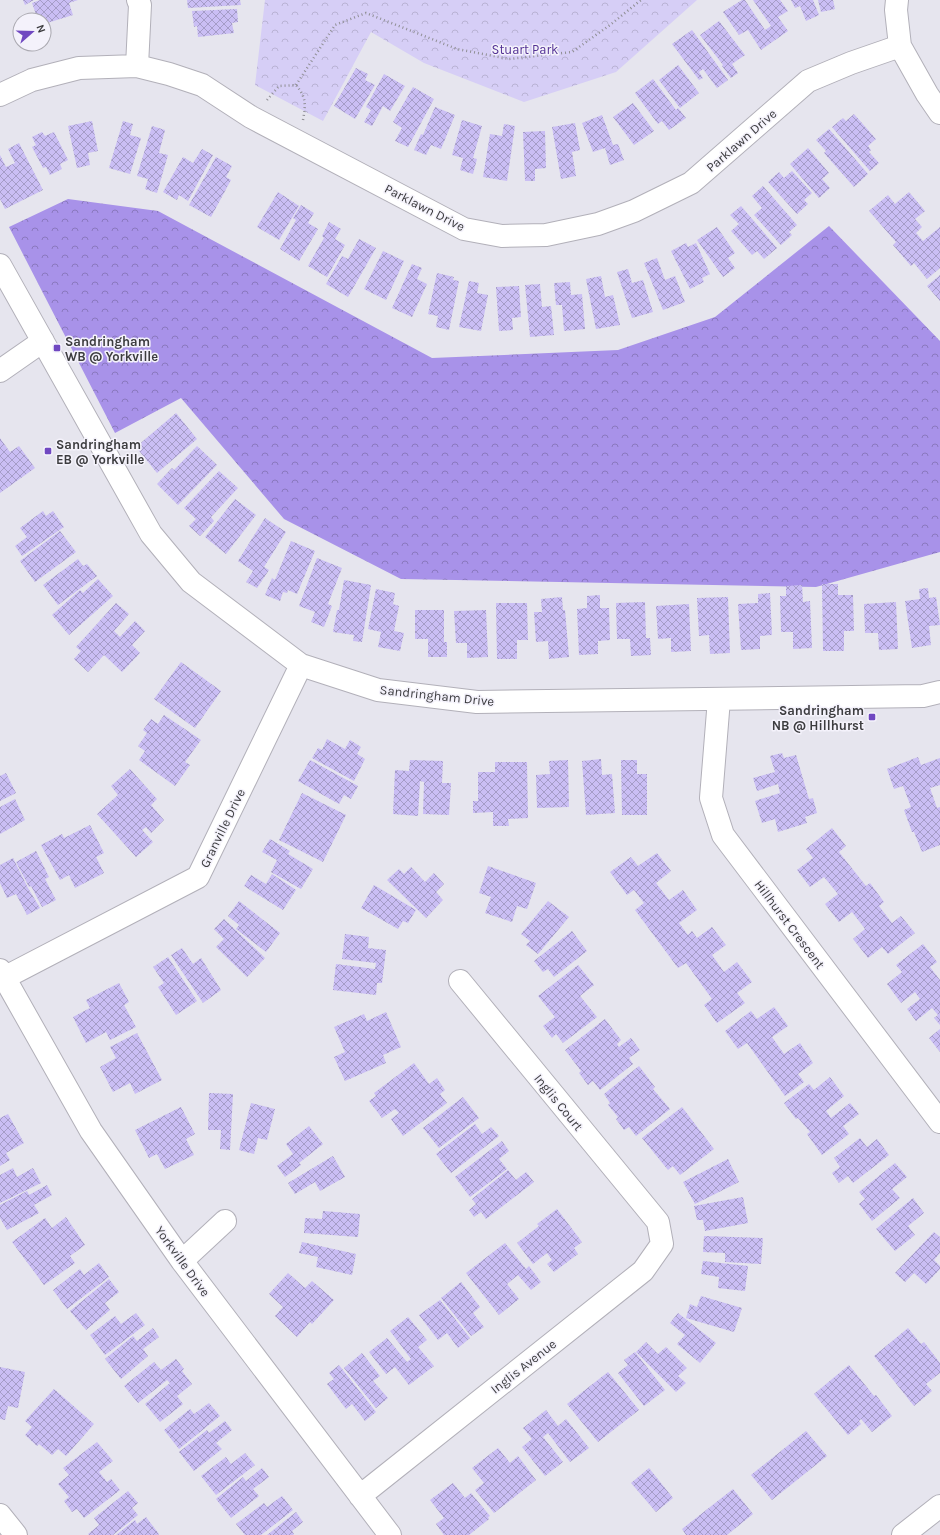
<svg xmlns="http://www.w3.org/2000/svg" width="940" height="1535" font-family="Karla,sans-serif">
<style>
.forest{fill:url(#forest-crowns)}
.park{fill:url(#park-crowns)}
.building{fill:url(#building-cross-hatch)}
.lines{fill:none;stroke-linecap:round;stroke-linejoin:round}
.street-casing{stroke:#b2b0b9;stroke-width:24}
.secondary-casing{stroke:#b2b0b9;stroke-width:24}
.path{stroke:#908f95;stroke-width:2.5;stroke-dasharray:1 3;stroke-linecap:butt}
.street{stroke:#fff;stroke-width:22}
.secondary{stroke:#fff;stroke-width:22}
.poi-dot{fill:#7048c1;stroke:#f4f2fb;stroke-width:1.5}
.labels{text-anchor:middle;stroke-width:3;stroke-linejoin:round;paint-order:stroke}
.park-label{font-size:13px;fill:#523094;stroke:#f4f2fb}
.street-label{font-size:13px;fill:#3c3c3f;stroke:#f4f2fb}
.poi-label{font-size:13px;font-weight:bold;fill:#3c3c3f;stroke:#f4f2fb;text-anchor:start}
</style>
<defs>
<pattern id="forest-crowns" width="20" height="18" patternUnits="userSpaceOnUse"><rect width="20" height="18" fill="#a892e9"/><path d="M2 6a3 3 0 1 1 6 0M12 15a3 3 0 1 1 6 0" fill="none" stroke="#8a78be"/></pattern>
<pattern id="park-crowns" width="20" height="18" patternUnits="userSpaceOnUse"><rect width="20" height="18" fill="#d6cef6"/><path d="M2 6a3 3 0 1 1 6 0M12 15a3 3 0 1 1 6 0" fill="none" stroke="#b9b2d4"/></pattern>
<pattern id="building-cross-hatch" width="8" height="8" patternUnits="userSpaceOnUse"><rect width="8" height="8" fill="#cabef4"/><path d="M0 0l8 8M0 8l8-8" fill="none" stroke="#a59cc7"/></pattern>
</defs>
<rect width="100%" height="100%" fill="#e6e5ee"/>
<path class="forest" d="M68,199L158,211L432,358L618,350L715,317L829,226L940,341V552L816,587L401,579L284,519L181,398L115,433L9,227Z"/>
<path class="park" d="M265,0H697L616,72L524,102L424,63L371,32L323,121L255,85Z"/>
<path class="building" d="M23,0H34L25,5Z
M40,0H78L69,3L73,15L44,24V20H38L32,3Z
M187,0H240L241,5L188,8Z
M742,0H745L765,30L771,26L753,0H780L788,11L778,17L788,31L761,50L748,30L739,35L723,12Z
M791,0H813L819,15L806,21L800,6L795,8Z
M818,0H833L835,9L821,12Z
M237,9L238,22L232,23L234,33L198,37L197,26L194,27L192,11Z
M719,21L745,55L732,64L738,73L731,78L722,66L723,65L700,35Z
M692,30L728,80L717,88L703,69L699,72L703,78L699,80L672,44Z
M678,65L699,93L680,108L659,80Z
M356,68L368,74L365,80L375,85L355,119L334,106Z
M384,74L405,86L390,111L383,106L372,126L364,122L371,110L366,107Z
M653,79L676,110L678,108L686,118L669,130L662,121L658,124L635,93Z
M413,87L434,99L408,147L395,141L402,128L393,122Z
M633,103L654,131L634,145L613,117Z
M435,107L455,115L441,149L431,145L426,155L414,150L421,134L423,135Z
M854,114L876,139L868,146L871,150L869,152L879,163L870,171L832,127L843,118L846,121Z
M602,115L613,145L618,144L624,160L610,165L605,148L593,152L582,123Z
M462,120L482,126L473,158L477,159L473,174L460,170L463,158L452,155Z
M92,121L98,151L88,153L90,165L77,168L68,126Z
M123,121L133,124L130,135L141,138L130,174L109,168Z
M575,123L580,150L572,152L576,176L561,179L552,127Z
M504,124L515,126L507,181L483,177L490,134L502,136Z
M152,126L165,130L159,153L168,155L157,193L145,189L148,179L137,176Z
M829,129L868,174L854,187L824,153L826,151L816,140Z
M545,131L546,168L535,169V181H525L523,132Z
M42,132L45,136L54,132L68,160L60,164L62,169L50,175L46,167L43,168L32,147L36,145L32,137Z
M19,143L43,190L5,209L0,199V155L6,167L15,163L8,149Z
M808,148L829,173L822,179L830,188L819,198L790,164Z
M202,149L213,155L188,201L179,195L177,200L163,192L183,157L193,163Z
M216,157L232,166L226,177L231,180L211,217L189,205Z
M792,171L812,193L804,200L808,204L797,214L768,182L779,172L784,178Z
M763,186L797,225L789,232L792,235L781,245L754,215L762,208L752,196Z
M278,192L299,206L279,240L257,227Z
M909,192L925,211L915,219L922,227L916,233L923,241L940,227V268L927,279L914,263L911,266L893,245L896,242L869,211L888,195L895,204Z
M301,205L314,213L308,223L318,229L299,261L280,249L296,220L293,218Z
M741,206L777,248L764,259L757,251L752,255L731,231L739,224L730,215Z
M329,222L341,229L335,239L345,245L327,277L308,266L324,238L322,236Z
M717,227L735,253L728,258L735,268L723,277L697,240Z
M359,239L376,248L348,297L326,284L342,256L348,259Z
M686,243L688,247L696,243L710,274L702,278L704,282L690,289L671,251Z
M383,251L404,261L386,300L364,289Z
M657,258L665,280L675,276L685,302L663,310L644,263Z
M412,264L422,268L417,279L427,284L412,317L392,308Z
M628,269L632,283L643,280L653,312L632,318L617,272Z
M437,273L454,277L453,280L459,281L449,330L436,327L438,316L428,314Z
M940,275V301L927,286Z
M601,276L605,297L613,295L620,325L596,329L586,279Z
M469,281L479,283L477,293L488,295L481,331L459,327Z
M570,282L571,295L582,294L585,329L564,331L562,305H556L554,283Z
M540,284L542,307L551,306L554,335L530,337L525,285Z
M519,286L521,317L512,318L513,330L499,331L496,287Z
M176,413L197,439L157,473L136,447Z
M0,438L10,452L19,446L35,468L0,493Z
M197,446L217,465L178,505L157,484L172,468L174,470Z
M219,471L238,488L211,517L214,521L200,536L189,526L196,519L184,508Z
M235,499L256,515L226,554L205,537Z
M43,511L46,516L53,511L64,527L22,556L15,546L27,537L20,528Z
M265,518L286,532L264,567L269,570L257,588L246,582L253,571L238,561Z
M60,531L76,552L35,582L20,561Z
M291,541L315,551L297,594L288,590L287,593L283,592L280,601L265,595L272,578L275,580Z
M317,558L342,568L328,604L332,606L324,627L311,622L315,612L299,606Z
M78,559L83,566L87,564L97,576L58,605L43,585Z
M98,579L113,596L69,635L52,615L80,590L83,593Z
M344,580L371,585L362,642L353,641L354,635L333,632L337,610H339Z
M822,584H838V595H853L854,631H844V651H823Z
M802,585L803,602L810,601L812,648L793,649V632H781L780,596H786V586Z
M928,588L929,598L936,597L940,625L929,626L931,645L912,648L905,601L920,599L919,589Z
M376,589L395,593L393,604L399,606L394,631L404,633L400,651L378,647L381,632L368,629Z
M770,593L772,635L760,636V649L741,650L738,604L758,603V594Z
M600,595V608H609L610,640L598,641V654L579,655L577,609L587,608V596Z
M562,597L563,610H565L569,657L549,659L548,641L536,642L534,612H542L541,599Z
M728,597L730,653L710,654L709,635L699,636L697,598Z
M645,602L646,638H650L651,655L631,656L630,639H617L616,603Z
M896,602L898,649L879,650L878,633H865L864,604Z
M116,603L129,614L114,631L120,637L135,621L145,631L132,645L140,653L122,672L104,655L88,672L74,659L81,651L76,647Z
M496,603H527L528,640H517V659H497Z
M689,604L691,651L671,652V638L658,639L656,606Z
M415,610H444V642H447V657H428V639H415Z
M486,610L488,657L467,658V643H456L454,611Z
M181,662L221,691L195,728L154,699Z
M164,715L201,740L185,762L190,765L175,786L139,760L145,751L138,746L147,733L143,730L151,719L158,724Z
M327,739L345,749L350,740L361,747L357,754L365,759L354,781L312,758L318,748L322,750Z
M782,753L784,758L796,755L809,799L813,798L817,813L805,817L807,823L778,832L775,819L762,823L755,801L780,793L778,784L757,791L753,778L775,772L770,756Z
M918,757L921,765L940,758V785L930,788L937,808L940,807V845L922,852L914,832H912L904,810L911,807L903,786L894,789L887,769Z
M601,759L602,775L612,774L615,813L586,815L582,761Z
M310,760L358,786L351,799L344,795L339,804L298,781Z
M410,760L443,761L442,783H451L449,815L423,814L424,782L420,781L418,816L393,814L395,770L409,771Z
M568,760L569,807L537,808L536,775L550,774L549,761Z
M621,760H637V774H647V815H622Z
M495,762H527L528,818L508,819L509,826H493V812L473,813V801H478V772H495Z
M130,769L157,799L151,805L164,820L151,833L146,827L142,830L153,842L136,857L97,814L118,795L111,786Z
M6,773L16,793L0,801V776Z
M302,793L346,815L323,862L279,840Z
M15,799L25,820L0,834V807Z
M90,825L104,853L96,857L104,873L75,888L69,875L60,880L41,845L62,834L64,838Z
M832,828L846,846L839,852L866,886L870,883L884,902L879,906L892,923L901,916L915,933L888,954L882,947L868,958L853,939L865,929L852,912L839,922L825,904L838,894L824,877L810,887L797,870L813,858L806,849Z
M270,839L290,851L288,854L313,869L301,889L271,872L277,860L262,852Z
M36,851L49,877L45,879L56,900L42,907L31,886L29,887L16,862Z
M657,853L671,871L656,883L669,900L683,890L697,910L679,923L688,935L692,931L697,938L712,927L726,945L712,955L724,972L737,962L752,982L737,993L745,1003L717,1023L704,1005L712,999L686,963L678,968L635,910L644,903L634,890L627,895L610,872L631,857L638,866Z
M13,858L28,888L40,908L27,915L16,894L7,898L0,883V865Z
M488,866L536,883L527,909L517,906L512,922L485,913L491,897L479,893Z
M411,867L425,882L434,873L444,884L436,892L443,900L426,918L387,880L399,869L404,874Z
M272,874L296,890L283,910L244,886L251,875L266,884Z
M374,885L416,910L408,923L403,921L398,929L361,908Z
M239,901L280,933L266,952L236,929L239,925L228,916Z
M548,901L569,917L538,954L526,945L530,941L521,934Z
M224,919L265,958L247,977L216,947L224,939L214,929Z
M572,931L587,951L554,977L548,969L543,972L534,961Z
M345,934L369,937L368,948L386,950L382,983H377L376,995L333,990L336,964L375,969L376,963L342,959Z
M923,944L937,962L930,967L940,980V1025L934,1018L938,1015L932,1008L916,1021L907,1009L920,999L915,992L901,1003L887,984L902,972L896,965Z
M182,948L193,964L201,958L221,990L203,1003L171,955Z
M168,957L197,1001L176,1015L158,987L164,983L153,967Z
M578,965L594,985L580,996L597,1017L563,1043L556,1034L552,1038L543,1026L555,1017L538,996Z
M119,983L129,1002L124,1005L136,1027L110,1040L106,1032L86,1043L73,1017L90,1008L86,1000Z
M774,1007L788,1026L772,1037L784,1054L800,1043L813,1063L798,1074L804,1082L785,1096L747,1043L738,1049L725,1031L751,1011L757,1019Z
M386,1012L401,1047L383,1055L386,1063L345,1081L334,1057L345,1052L334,1027L364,1014L367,1021Z
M605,1019L621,1040L617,1044L619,1047L631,1038L640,1050L629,1058L633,1064L600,1090L593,1081L588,1085L579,1073L581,1071L565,1050Z
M940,1029V1052L929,1038Z
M137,1033L162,1080L135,1094L130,1083L113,1092L100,1067L116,1058L110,1047Z
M414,1063L429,1084L437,1078L445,1090L440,1094L447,1103L403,1136L391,1119L399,1113L395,1109L382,1118L369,1101L376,1096L374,1093Z
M639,1066L655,1087L653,1089L670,1109L636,1136L629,1127L624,1130L616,1119L618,1117L608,1105L610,1103L604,1094Z
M830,1077L844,1096L826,1111L831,1118L850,1103L859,1114L843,1126L849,1134L822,1155L807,1134L810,1132L798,1118L796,1119L784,1103L809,1084L814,1090Z
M209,1093L233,1094L230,1150L220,1149L221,1130H208Z
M463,1097L479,1118L439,1148L423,1128Z
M251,1103L275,1109L267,1140L258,1138L254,1154L239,1150Z
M181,1107L195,1134L186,1139L194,1155L165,1169L157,1154L149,1158L135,1130Z
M682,1107L714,1149L680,1175L673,1166L668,1170L642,1138Z
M8,1114L24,1143L6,1153L10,1160L0,1166V1118Z
M475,1124L482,1134L491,1127L499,1136L451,1173L436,1154Z
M309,1126L323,1144L299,1163L301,1165L285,1177L277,1166L293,1154L286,1144Z
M860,1138L867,1147L877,1139L889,1155L853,1183L848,1176L839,1183L832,1173L840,1167L834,1158Z
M502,1141L509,1151L499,1159L507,1169L470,1197L455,1177Z
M333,1156L345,1177L320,1191L315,1182L295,1194L288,1183Z
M728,1159L739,1182L695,1204L683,1182Z
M895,1163L907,1177L892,1189L900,1198L872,1221L859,1204L865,1199L859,1192Z
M13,1168L17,1177L33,1168L41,1183L0,1203V1175Z
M508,1170L516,1180L526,1172L534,1182L486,1219L481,1212L474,1217L469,1210L476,1204L472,1199Z
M47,1185L52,1195L34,1205L39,1213L7,1230L0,1218V1205L27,1191L29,1195Z
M743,1197L748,1223L705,1231L703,1220H697L694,1206Z
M913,1198L924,1213L908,1226L915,1235L895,1251L876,1229Z
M557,1209L582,1242L574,1248L578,1254L554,1272L547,1264L552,1260L547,1253L533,1264L517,1243L539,1226L537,1224Z
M323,1211L360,1214L358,1237L304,1233L305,1218L322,1219Z
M66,1217L85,1245L70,1256L75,1263L44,1285L12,1242L45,1218L52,1228Z
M934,1232L940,1237V1253L934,1260L940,1266V1269L926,1284L914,1273L905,1282L895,1273Z
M704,1236L763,1238L761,1264L725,1262V1253L703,1252Z
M302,1242L356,1254L352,1275L316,1267L318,1257L299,1253Z
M505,1243L526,1269L529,1266L541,1282L531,1290L518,1275L507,1284L519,1299L499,1315L466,1273Z
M703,1261L748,1266L745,1291L718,1288L719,1277L701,1274Z
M99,1263L109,1277L67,1309L53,1290L80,1269L84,1275Z
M288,1273L305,1288L312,1281L334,1300L312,1324L310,1322L297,1337L275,1316L283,1307L269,1294Z
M109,1279L119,1292L105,1303L110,1310L86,1330L70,1311Z
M461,1282L480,1307L473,1313L484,1327L471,1336L441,1298Z
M701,1296L742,1308L734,1332L686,1318L690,1304L697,1307Z
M440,1300L470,1338L458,1348L447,1333L438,1340L419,1315Z
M136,1313L145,1325L105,1355L90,1335L115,1316L121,1324Z
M678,1313L716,1343L700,1363L677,1344L685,1335L670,1323Z
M408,1317L427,1340L418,1347L434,1366L409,1385L395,1367L386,1374L369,1352L387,1338L407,1362L411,1359L390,1331Z
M153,1328L159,1337L143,1349L148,1356L121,1379L105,1359L133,1336L137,1341Z
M908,1328L921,1344L924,1342L940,1363V1373L926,1384L932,1391L914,1406L874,1356Z
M646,1342L658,1354L666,1347L687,1368L678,1376L686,1383L676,1392L636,1352Z
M635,1352L665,1390L644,1406L618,1373L628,1365L624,1360Z
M362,1353L380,1376L373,1381L388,1398L376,1408L344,1368Z
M176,1359L184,1369L182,1371L192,1384L177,1396L183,1404L160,1422L145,1404L170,1383L167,1380L138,1403L124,1386L154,1362L161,1370Z
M339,1365L376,1412L365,1421L352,1404L346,1409L327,1384L334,1379L329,1373Z
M849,1365L874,1396L876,1395L892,1416L872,1432L861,1419L859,1421L861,1424L848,1435L814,1394Z
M0,1367L25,1372L18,1408L8,1406L5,1420L0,1419Z
M608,1372L639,1410L598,1442L567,1404Z
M54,1389L94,1424L66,1456L58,1449L52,1455L39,1444L37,1446L25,1435L32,1427L25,1421Z
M209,1403L220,1416L179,1449L164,1430L190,1409L194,1414Z
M546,1410L558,1426L566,1419L589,1448L570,1462L548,1433L543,1437L563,1462L545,1476L522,1447L532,1439L523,1428Z
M225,1421L232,1430L216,1443L222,1449L194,1471L179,1452L207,1430L209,1433Z
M806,1431L827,1456L772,1500L751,1475Z
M97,1442L113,1461L99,1472L107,1482L111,1479L120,1490L84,1518L77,1509L72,1512L64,1501L69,1497L58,1484L69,1475L63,1468Z
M498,1448L510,1463L518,1456L536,1480L494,1513L475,1490L484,1483L472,1468Z
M245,1453L255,1465L216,1495L201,1476L226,1457L231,1464Z
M262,1468L269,1477L253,1489L259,1496L231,1518L216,1499L243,1477L246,1481Z
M649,1468L673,1498L656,1512L631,1483Z
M453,1483L465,1498L471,1493L490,1516L488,1517L489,1519L469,1535H444L436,1524L444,1518L430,1500Z
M733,1489L753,1514L727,1535H686L682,1529Z
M128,1491L138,1503L132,1508L138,1515L113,1535H89L88,1534L99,1525L94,1518Z
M282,1496L293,1510L261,1535H245L236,1524L264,1503L267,1507Z
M296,1512L303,1522L292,1531L294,1534L293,1535H267Z
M146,1517L159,1534L158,1535H116L135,1520L137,1524Z"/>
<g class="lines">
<g class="street-casing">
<path id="street" d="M897,0L896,10L900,46L927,94L940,113
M137,66L140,5L138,0
M0,95L32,80L79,68L137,66L169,74L202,85L251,117L464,229L502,236L546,235L598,224L634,211L691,183L808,81L851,63L900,46
M0,265L151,534L191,582L301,665L378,690L477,702L923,696L940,692
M0,371L43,341
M719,699L711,798L723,835L940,1122
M0,970L91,1131L182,1261L390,1535
M0,980L198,877L301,665
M182,1261L225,1221
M360,1496L643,1271L662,1244L658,1222L460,981
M0,1515L16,1535"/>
</g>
<g class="secondary-casing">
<path id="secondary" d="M903,1535L940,1506"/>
</g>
<path class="path" d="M296,85L335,25L366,13L457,49L509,59L572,52L610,25L641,0
M267,100L279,86L296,85C306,97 306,104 303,120"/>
<use href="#street" class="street"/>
<use href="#secondary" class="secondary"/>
</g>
<g class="poi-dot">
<rect x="53" y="344" width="8" height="8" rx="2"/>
<rect x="44" y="447" width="8" height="8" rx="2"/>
<rect x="868" y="713" width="8" height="8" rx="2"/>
</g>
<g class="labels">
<g class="park-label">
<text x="525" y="54">Stuart Park</text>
</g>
<g class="street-label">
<text transform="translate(741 140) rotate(-41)" y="5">Parklawn Drive</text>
<text transform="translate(425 207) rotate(27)" y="5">Parklawn Drive</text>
<text transform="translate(437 695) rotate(6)" y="5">Sandringham Drive</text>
<text transform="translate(222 828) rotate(-64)" y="5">Granville Drive</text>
<text transform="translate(790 924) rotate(53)" y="5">Hillhurst Crescent</text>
<text transform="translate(559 1102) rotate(51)" y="5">Inglis Court</text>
<text transform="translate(183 1261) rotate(54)" y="5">Yorkville Drive</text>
<text transform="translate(523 1366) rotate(-38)" y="5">Inglis Avenue</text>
</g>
<g class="poi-label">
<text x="65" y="346">Sandringham<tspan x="65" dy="15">WB @ Yorkville</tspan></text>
<text x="56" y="449">Sandringham<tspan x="56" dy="15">EB @ Yorkville</tspan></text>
<text x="864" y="715" text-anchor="end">Sandringham<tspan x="864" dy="15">NB @ Hillhurst</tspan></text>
</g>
</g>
<g transform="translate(32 32) rotate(70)"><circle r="19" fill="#f4f2fb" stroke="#aaa9b0"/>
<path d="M0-3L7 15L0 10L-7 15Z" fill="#7048c1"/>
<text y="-6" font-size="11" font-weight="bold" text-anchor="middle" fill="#3c3c3f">N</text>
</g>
</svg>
